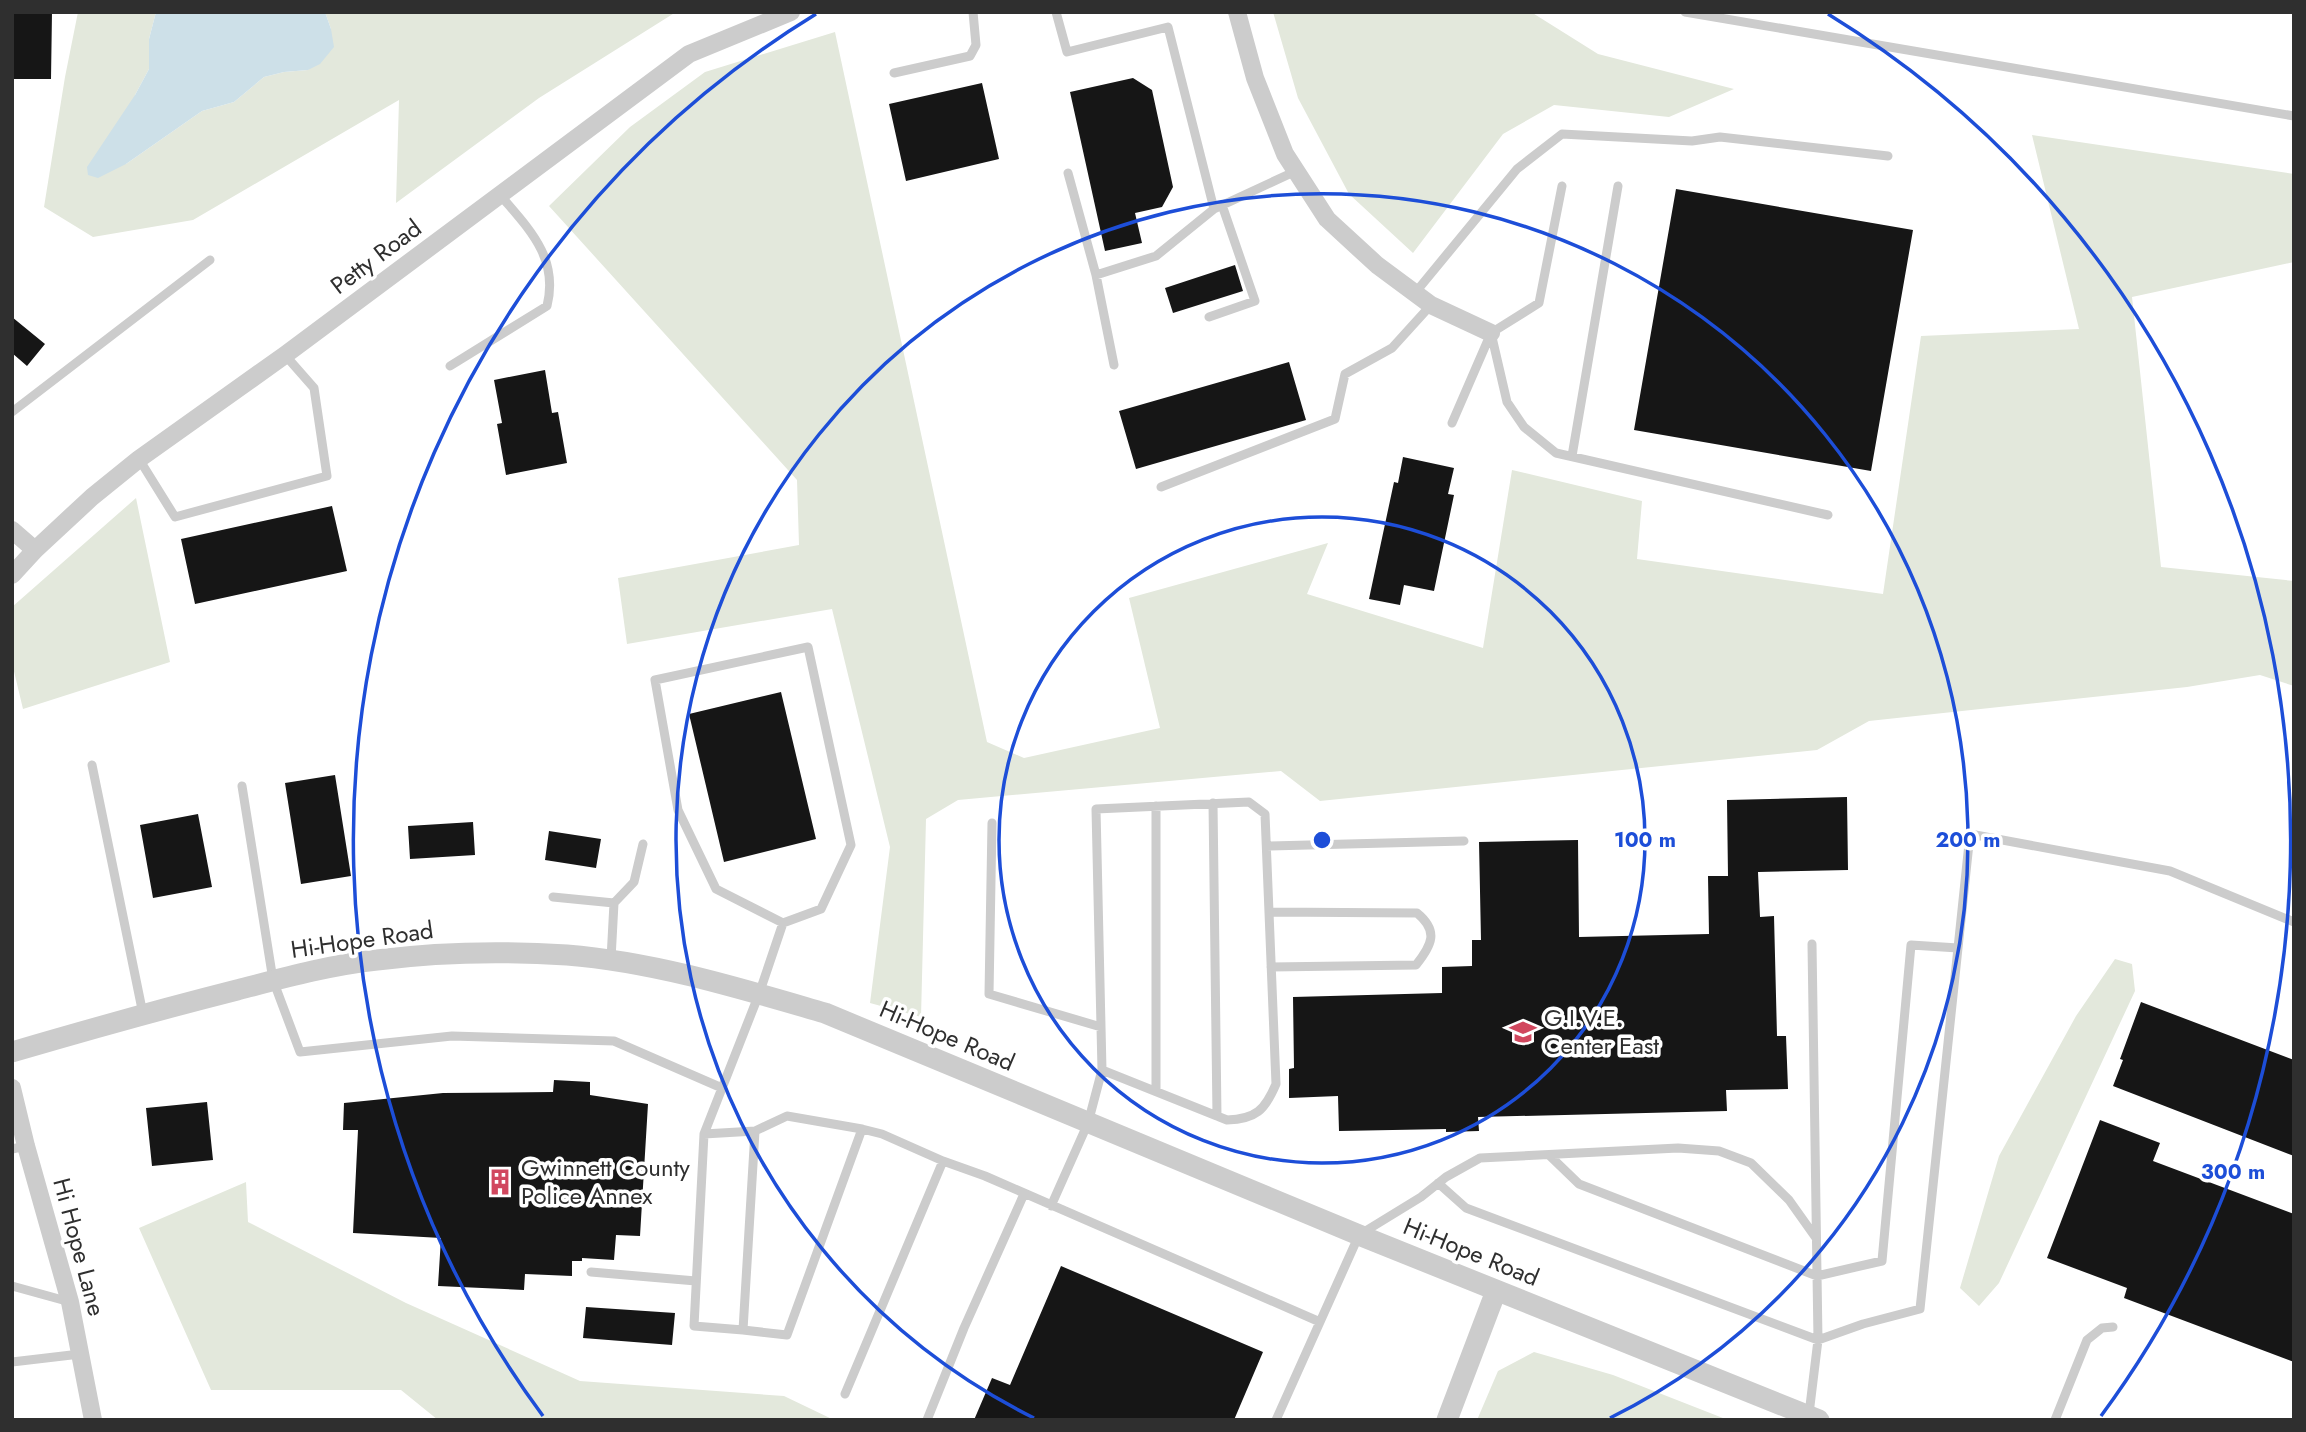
<svg xmlns="http://www.w3.org/2000/svg" width="2306" height="1432" font-family="Jost,sans-serif">
<style>
.green{fill:#e3e8dc}
.water{fill:#cde0e8}
.building{fill:#161616}
.lines{fill:none;stroke-linecap:round;stroke-linejoin:round}
.service{stroke:#ccc;stroke-width:9}
.minor{stroke:#ccc;stroke-width:18}
.tertiary{stroke:#ccc;stroke-width:21}
.ring{fill:none;stroke:#1d4ed8;stroke-width:3.5}
.labels{text-anchor:middle;stroke-width:7;stroke-linejoin:round;paint-order:stroke}
.street-label{font-size:24px;fill:#2f2f2f;stroke:#fff}
.poi-label{font-size:24px;fill:#2f2f2f;stroke:#fff;text-anchor:start}
.centre{fill:#1d4ed8;stroke:#fff;stroke-width:3.5}
.ring-label{font-size:21px;text-anchor:middle;font-weight:bold;fill:#1d4ed8;stroke:#fff;stroke-width:7;stroke-linejoin:round;paint-order:stroke}
</style>
<rect width="100%" height="100%" fill="#fff"/>
<path class="green" d="M78,12H156L149,39V69L135,95L126,164L202,111L234,102L264,77L284,72L308,70L331,29L325,12H676L539,98L396,203L399,100L193,220L93,237L44,207L65,77Z
M1273,12H1531L1598,54L1734,89L1669,117L1554,105L1503,134L1413,253L1349,194L1298,98Z
M835,32L987,742L1024,758L1160,728L1129,598L1328,543L1307,594L1483,648L1512,470L1642,501L1637,559L1883,594L1921,336L2079,329L2032,135L2294,174V262L2132,297L2161,567L2294,581V686L2260,675L2187,687L1869,721L1817,750L1320,801L1281,771L958,800L926,819L921,1017L870,1003L890,847L832,609L627,644L618,578L799,545L797,480L549,206L630,127L705,72Z
M136,498L170,662L23,709L12,663V607Z
M2115,959L2132,964L2135,991L1999,1283L1979,1306L1960,1288L1999,1156L2076,1016Z
M246,1182L248,1222L406,1303L580,1381L784,1396L834,1420H438L401,1390H211L139,1228Z
M1534,1352L1613,1375L1728,1420H1477L1498,1371Z"/>
<path class="water" d="M156,12H325L331,29L334,47L320,64L308,70L284,72L264,77L234,102L202,111L126,164L98,178L88,175L87,167L135,95L149,69V39Z"/>
<path class="building" d="M12,12H52L51,79H12Z
M1133,78L1152,90L1173,187L1162,207L1135,213L1142,243L1105,251L1070,92Z
M982,83L999,159L906,181L889,104Z
M1676,189L1913,230L1871,471L1634,430Z
M1235,265L1243,291L1173,313L1165,288Z
M12,317L45,344L27,366L12,353Z
M1289,362L1306,420L1136,469L1119,411Z
M545,370L552,413L558,412L567,463L506,475L497,424L502,423L494,380Z
M1403,457L1454,468L1448,494L1454,495L1434,591L1404,585L1400,605L1369,599L1394,482L1398,483Z
M332,506L347,571L195,604L181,539Z
M781,692L816,839L724,862L689,714Z
M335,775L351,876L301,884L285,783Z
M1847,797L1848,870L1758,872L1760,917L1774,916L1777,1036H1786L1788,1089L1726,1090L1727,1111L1478,1117L1479,1131L1446,1132V1129L1339,1131L1338,1096L1289,1098V1069L1294,1068L1293,997L1442,993V967L1472,966V940H1481L1479,842L1578,840L1579,937L1709,934L1708,876H1728L1727,800Z
M198,814L212,887L153,898L140,825Z
M473,822L475,855L410,859L408,826Z
M549,831L601,839L596,868L545,860Z
M2141,1002L2294,1060V1156L2113,1086L2123,1060L2120,1059Z
M554,1080L590,1082V1095L648,1104L640,1236L616,1235L614,1260L582,1258V1261H572V1276L525,1274L524,1290L438,1286L441,1238L353,1233L358,1130H343L344,1103L443,1093L553,1092Z
M207,1102L213,1160L152,1166L146,1108Z
M2100,1120L2160,1143L2153,1161L2294,1214V1362L2124,1298L2127,1288L2047,1258Z
M1061,1266L1263,1352L1234,1420H974L992,1378L1010,1385Z
M586,1307L675,1313L672,1345L583,1338Z"/>
<g class="lines">
<path class="service" d="M1056,12L1067,52L1168,27L1214,209L1296,171
M1685,12L2294,116
M894,73L970,56L976,45L973,12
M1068,173L1096,275L1156,256L1214,209
M1096,275L1114,365
M1415,293L1517,169L1562,134L1692,141L1720,137L1888,156
M1209,317L1255,301L1222,205
M1491,333L1507,402L1524,427L1556,453L1828,515
M450,366L547,306C559,258 529,229 501,196
M12,412L210,260
M1452,423L1491,333L1539,303L1562,186
M1572,456L1618,186
M139,459L175,517L327,476L314,388L285,355
M1161,487L1335,419L1345,374L1392,348L1431,305
M92,765L143,1014
M242,786L273,980L300,1052L452,1036L614,1041L722,1088
M1213,803L1217,1116
M1156,806V1091
M992,823L989,994L1101,1027
M1267,846L1464,841
M553,897L614,903L611,959
M614,903L634,882L643,844
M1269,912L1417,913C1439,931 1432,945 1416,965L1271,967
M755,1131L787,1116L862,1129
M704,1134L755,1131L743,1330L787,1335L862,1129L882,1134L943,1161
M12,1149L26,1146
M1549,1155L1579,1184L1817,1276L1882,1261L1911,945L1958,948
M1438,1183L1466,1208L1818,1340L1863,1324L1920,1309L1970,834L2170,871L2294,922
M1051,1206L1088,1123L1102,1070L1096,809L1249,802L1265,814L1276,1084C1265,1110 1256,1119 1227,1120L1102,1070
M591,1272L696,1281
M12,1286L70,1302
M743,1330L694,1326L704,1134L759,994L783,923L821,909L851,845L808,647L655,680L678,810L716,889L783,923
M12,1362L80,1354
M845,1394L943,1161L985,1176L1320,1322
M1809,1414L1818,1340L1812,944
M927,1420L964,1328L1024,1194
M1276,1420L1359,1235L1421,1197L1446,1177L1480,1158L1678,1148L1719,1151L1751,1163L1789,1200L1816,1238
M2055,1420L2087,1340L2102,1328L2113,1327"/>
<path class="minor" d="M1237,12L1255,78L1285,154L1327,219L1377,265L1431,305L1491,333
M12,530L35,550
M12,575L35,550L92,497L139,459L285,355L689,54L791,12
M12,1088L26,1146L70,1302L93,1420"/>
<path class="tertiary" d="M12,1052C87,1030 162,1009 237,990C283,978 330,965 377,960C439,952 505,951 567,955C655,962 742,989 825,1013L1359,1235L1819,1420
M1447,1420L1496,1291"/>
</g>
<g class="ring">
<circle cx="1322" cy="840" r="323"/>
<path d="M1034 1418A646 646 0 1 1 1610 1418"/>
<path d="M543 1416A969 969 0 0 1 816 14M1828 14A969 969 0 0 1 2101 1416"/>
</g>
<defs>
<g id="school-bare" transform="scale(2.1)"><path d="M0-5L7-2L0 1L-7-2ZM-4 1L0 2.5L4 1V4Q0 6-4 4Z" fill="#d1475e" stroke="#fff" stroke-width="2.5" paint-order="stroke"/></g>
<g id="building-bare" transform="scale(2.1)"><path d="M-4-6H4V6H1V3H-1V6H-4ZM-2.5-4.3h1.7v1.8h-1.7ZM.8-4.3h1.7v1.8H.8ZM-2.5-1h1.7V.8h-1.7ZM.8-1h1.7V.8H.8Z" fill="#d1475e" stroke="#fff" stroke-width="2.5" paint-order="stroke"/></g>
</defs>
<g fill-rule="evenodd">
<use href="#school-bare" x="1523" y="1032"/>
<use href="#building-bare" x="500" y="1182"/>
</g>
<g class="labels">
<g class="street-label">
<text transform="translate(376 257) rotate(-37)" y="8">Petty Road</text>
<text transform="translate(362 940) rotate(-8)" y="8">Hi-Hope Road</text>
<text transform="translate(947 1036) rotate(23)" y="8">Hi-Hope Road</text>
<text transform="translate(79 1247) rotate(75)" y="8">Hi Hope Lane</text>
<text transform="translate(1471 1252) rotate(22)" y="8">Hi-Hope Road</text>
</g>
<g class="poi-label">
<text x="1544" y="1026">G.I.V.E.<tspan x="1544" dy="28">Center East</tspan></text>
<text x="521" y="1176">Gwinnett County<tspan x="521" dy="28">Police Annex</tspan></text>
</g>
</g>
<circle cx="1322" cy="840" r="10" class="centre"/>
<g class="ring-label">
<text x="1645" y="847">100 m</text>
<text x="1968" y="847">200 m</text>
<text x="2233" y="1179">300 m</text>
</g>
<rect width="2306" height="1432" fill="none" stroke="#2f2f2f" stroke-width="28"/>
</svg>
